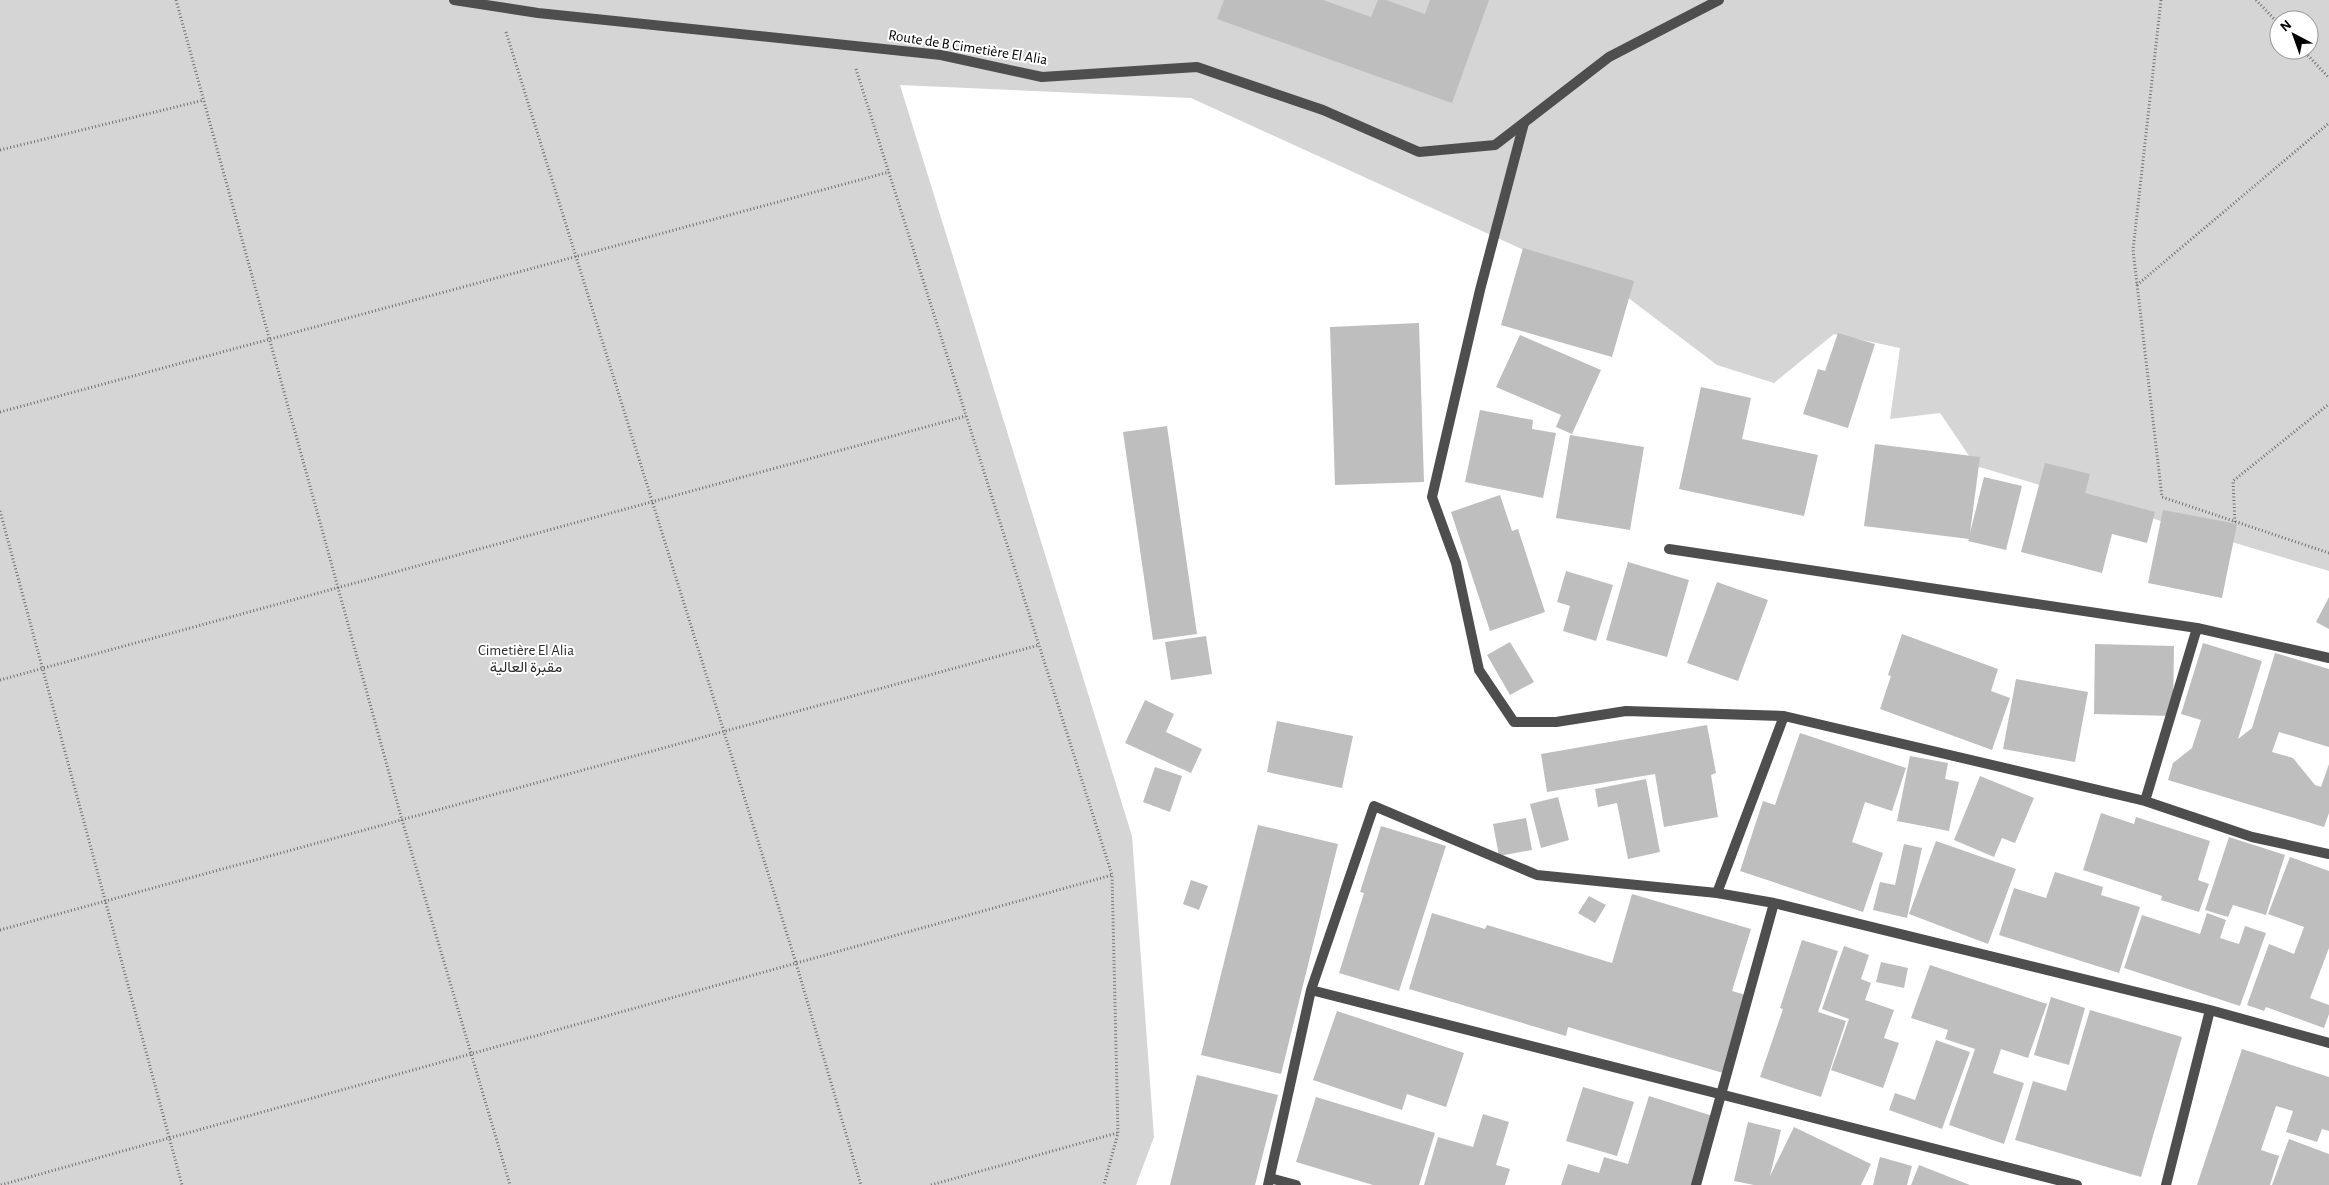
<svg xmlns="http://www.w3.org/2000/svg" width="2329" height="1185" font-family="'Alegreya Sans',Vazirmatn,sans-serif">
<style>
.green{fill:#d5d5d5;fill-rule:evenodd}
.building{fill:#bebebe}
.lines{fill:none;stroke-linecap:round;stroke-linejoin:round}
.path{stroke:#707070;stroke-width:3;stroke-dasharray:1 2.5;stroke-linecap:butt}
.lane{stroke:#4e4e4e;stroke-width:10}
.street{stroke:#4e4e4e;stroke-width:10}
.labels{text-anchor:middle;stroke-width:4;stroke-linejoin:round;paint-order:stroke}
.street-label{font-size:15px;fill:#000;stroke:#fff}
.park-label{font-size:15px;fill:#2c2c2c;stroke:#fff}
</style>
<rect width="100%" height="100%" fill="#fff"/>
<path class="green" d="M0,0H2329V571L1976,466L1940,413L1890,419L1900,348L1834,334L1774,383L1717,365L1627,297L1191,98L900,85L1132,836L1154,1137L1136,1185H0ZM2279,20H2309V50H2279Z"/>
<path class="building" d="M1224,0H1323L1371,17L1378,0H1386L1425,14L1430,0H1489L1452,103L1217,19Z
M1523,248L1634,281L1612,357L1501,325Z
M1419,323L1424,482L1335,485L1330,327Z
M1838,333L1875,344L1848,428L1803,414L1818,369L1825,371Z
M1520,335L1601,370L1572,434L1556,427L1561,415L1496,387Z
M1701,387L1751,398L1742,439L1818,455L1804,516L1679,489Z
M1480,410L1533,420L1532,429L1556,433L1543,498L1465,482Z
M1167,426L1197,634L1153,640L1123,432Z
M1570,435L1644,447L1630,530L1556,518Z
M1875,444L1980,457L1970,533L1984,477L2022,486L2006,550L1968,541L1969,539L1864,526Z
M2045,463L2090,474L2085,493L2155,512L2147,543L2112,534L2102,573L2021,552Z
M1500,495L1512,531L1518,529L1545,612L1490,631L1451,512Z
M2163,510L2237,524L2222,598L2148,583Z
M1628,562L1689,580L1667,657L1606,640Z
M1566,571L1613,585L1596,641L1563,631L1570,606L1557,602Z
M1717,582L1768,600L1738,681L1687,663Z
M2329,597V629L2316,622Z
M1902,634L1998,669L1991,691L2010,698L1992,750L1880,709L1891,676L1888,675Z
M1206,636L1212,674L1171,680L1165,642Z
M1510,642L1534,682L1510,695L1487,655Z
M2203,643L2262,661L2238,739L2252,728L2275,653L2329,669V747L2279,732L2272,752L2293,758L2315,785L2321,787L2329,764V813L2324,827L2168,780L2173,763L2192,748L2201,720L2181,714Z
M2095,644L2174,646L2173,716L2094,714Z
M2016,679L2088,692L2075,762L2003,749Z
M1145,700L1174,714L1166,732L1202,749L1191,773L1125,743Z
M1277,721L1353,736L1342,788L1267,772Z
M1707,725L1716,773L1711,775L1718,817L1664,827L1655,774L1547,792L1541,754Z
M1800,733L1906,768L1892,811L1865,802L1852,842L1883,853L1863,912L1740,871L1763,801L1775,805Z
M1910,756L1948,763L1945,779L1959,782L1949,831L1897,821Z
M1155,767L1182,776L1170,812L1143,802Z
M1980,776L2034,798L2015,843L2002,838L1994,857L1954,840Z
M1646,779L1660,852L1628,859L1617,803L1598,807L1595,789Z
M1558,797L1569,840L1541,848L1530,804Z
M2101,813L2134,824L2136,817L2210,841L2198,880L2209,884L2199,912L2161,900L2162,896L2083,870Z
M1526,818L1532,850L1499,856L1493,824Z
M1258,825L1338,844L1281,1074L1201,1055Z
M1381,826L1446,846L1399,991L1339,973L1364,893L1360,892Z
M2229,837L2285,855L2266,915L2233,905L2228,917L2205,910Z
M1936,841L2016,869L1988,944L1909,914Z
M1904,844L1922,848L1907,918L1873,910L1880,882L1895,885Z
M2290,857L2329,871V948L2310,998L2329,1005V1014L2324,1028L2266,1007L2264,1011L2247,1005L2269,944L2294,954L2304,927L2268,914Z
M2055,872L2103,887L2101,895L2140,907L2119,973L1999,935L2014,888L2046,898Z
M1191,880L1208,886L1199,910L1183,904Z
M1632,894L1751,929L1732,991L1746,995L1723,1073L1568,1027L1566,1036L1409,989L1432,913L1485,929L1487,925L1612,963Z
M1589,896L1606,905L1595,923L1578,913Z
M2207,913L2226,920L2220,938L2239,944L2245,926L2266,933L2240,1006L2124,968L2142,915L2200,934Z
M1802,940L1838,951L1818,1012L1846,1021L1821,1097L1760,1077L1783,1009L1780,1008Z
M1844,946L1869,955L1861,979L1871,983L1865,1000L1894,1010L1884,1038L1899,1043L1883,1088L1831,1070L1849,1019L1822,1009Z
M1881,962L1908,968L1904,988L1876,982Z
M1930,965L2047,1004L2028,1058L2001,1049L1993,1073L2024,1083L2004,1144L1949,1125L1975,1049L1945,1039L1948,1030L1911,1018Z
M2051,997L2085,1008L2069,1065L2034,1055Z
M2090,1010L2182,1037L2141,1177L2015,1140L2033,1081L2066,1091Z
M1337,1011L1464,1053L1446,1107L1407,1094L1402,1110L1313,1080Z
M1936,1040L1970,1052L1942,1129L1889,1110L1895,1093L1915,1100Z
M2242,1049L2329,1077V1131L2322,1129L2317,1142L2286,1132L2293,1111L2276,1106L2261,1150L2279,1156L2270,1185H2197Z
M1197,1075L1278,1095L1255,1185H1170Z
M1583,1087L1634,1102L1617,1156L1566,1141Z
M1649,1096L1719,1118L1698,1185H1561L1568,1164L1599,1173L1604,1157L1628,1164Z
M1316,1097L1435,1133L1419,1185H1373L1296,1162Z
M1483,1114L1509,1122L1496,1165L1510,1169L1505,1185H1424L1438,1137L1473,1147Z
M1748,1122L1781,1130L1770,1176L1794,1127L1871,1164L1861,1185H1754L1734,1181Z
M2289,1139L2329,1154V1185H2272Z
M1880,1157L1912,1166L1907,1185H1873Z
M1919,1165L1970,1185H1911Z"/>
<g class="lines">
<path class="path" d="M176,0L402,820L510,1185
M2161,0L2133,250L2162,497L2329,553
M2256,0L2279,24
M506,32L796,963L861,1185
M2303,50L2329,78
M856,69L1112,875L1118,1133L1104,1185
M0,150L204,100
M2137,285L2329,123
M0,412L889,172
M0,511L182,1185
M2235,522L2233,481L2329,404
M0,680L966,416
M0,930L1039,645
M1,1185L1112,875
M931,1185L1117,1133"/>
<path class="lane" d="M454,0L538,13L941,55L1042,77L1197,67L1323,110L1419,152L1495,145L1609,57L1719,0"/>
<path class="street" d="M1524,123L1480,290L1432,497L1456,563L1479,670L1514,722H1556L1626,711L1784,716L2145,801L2252,837L2329,854
M1669,549L2197,628L2329,658
M2145,801L2197,628
M1717,893L1784,716
M1311,990L2077,1185
M1270,1178L1296,1185
M1268,1185L1311,990L1374,806L1537,875L1717,893L1774,903L2210,1010L2329,1043
M1696,1185L1774,903
M2166,1185L2210,1010"/>
</g>
<g class="labels">
<g class="street-label">
<text transform="translate(968 47) rotate(9)" y="5">Route de B Cimetière El Alia</text>
</g>
<g class="park-label">
<text x="526" y="655">Cimetière El Alia<tspan x="526" dy="17">مقبرة العالية</tspan></text>
</g>
</g>
<g transform="translate(2294 35) rotate(319)"><circle r="24" fill="#ffffff" stroke="#999999"/>
<path d="M0-4L9 19L0 12L-9 19Z" fill="#000000"/>
<text y="-8" font-size="14" font-weight="bold" text-anchor="middle" fill="#000000">N</text>
</g>
</svg>
